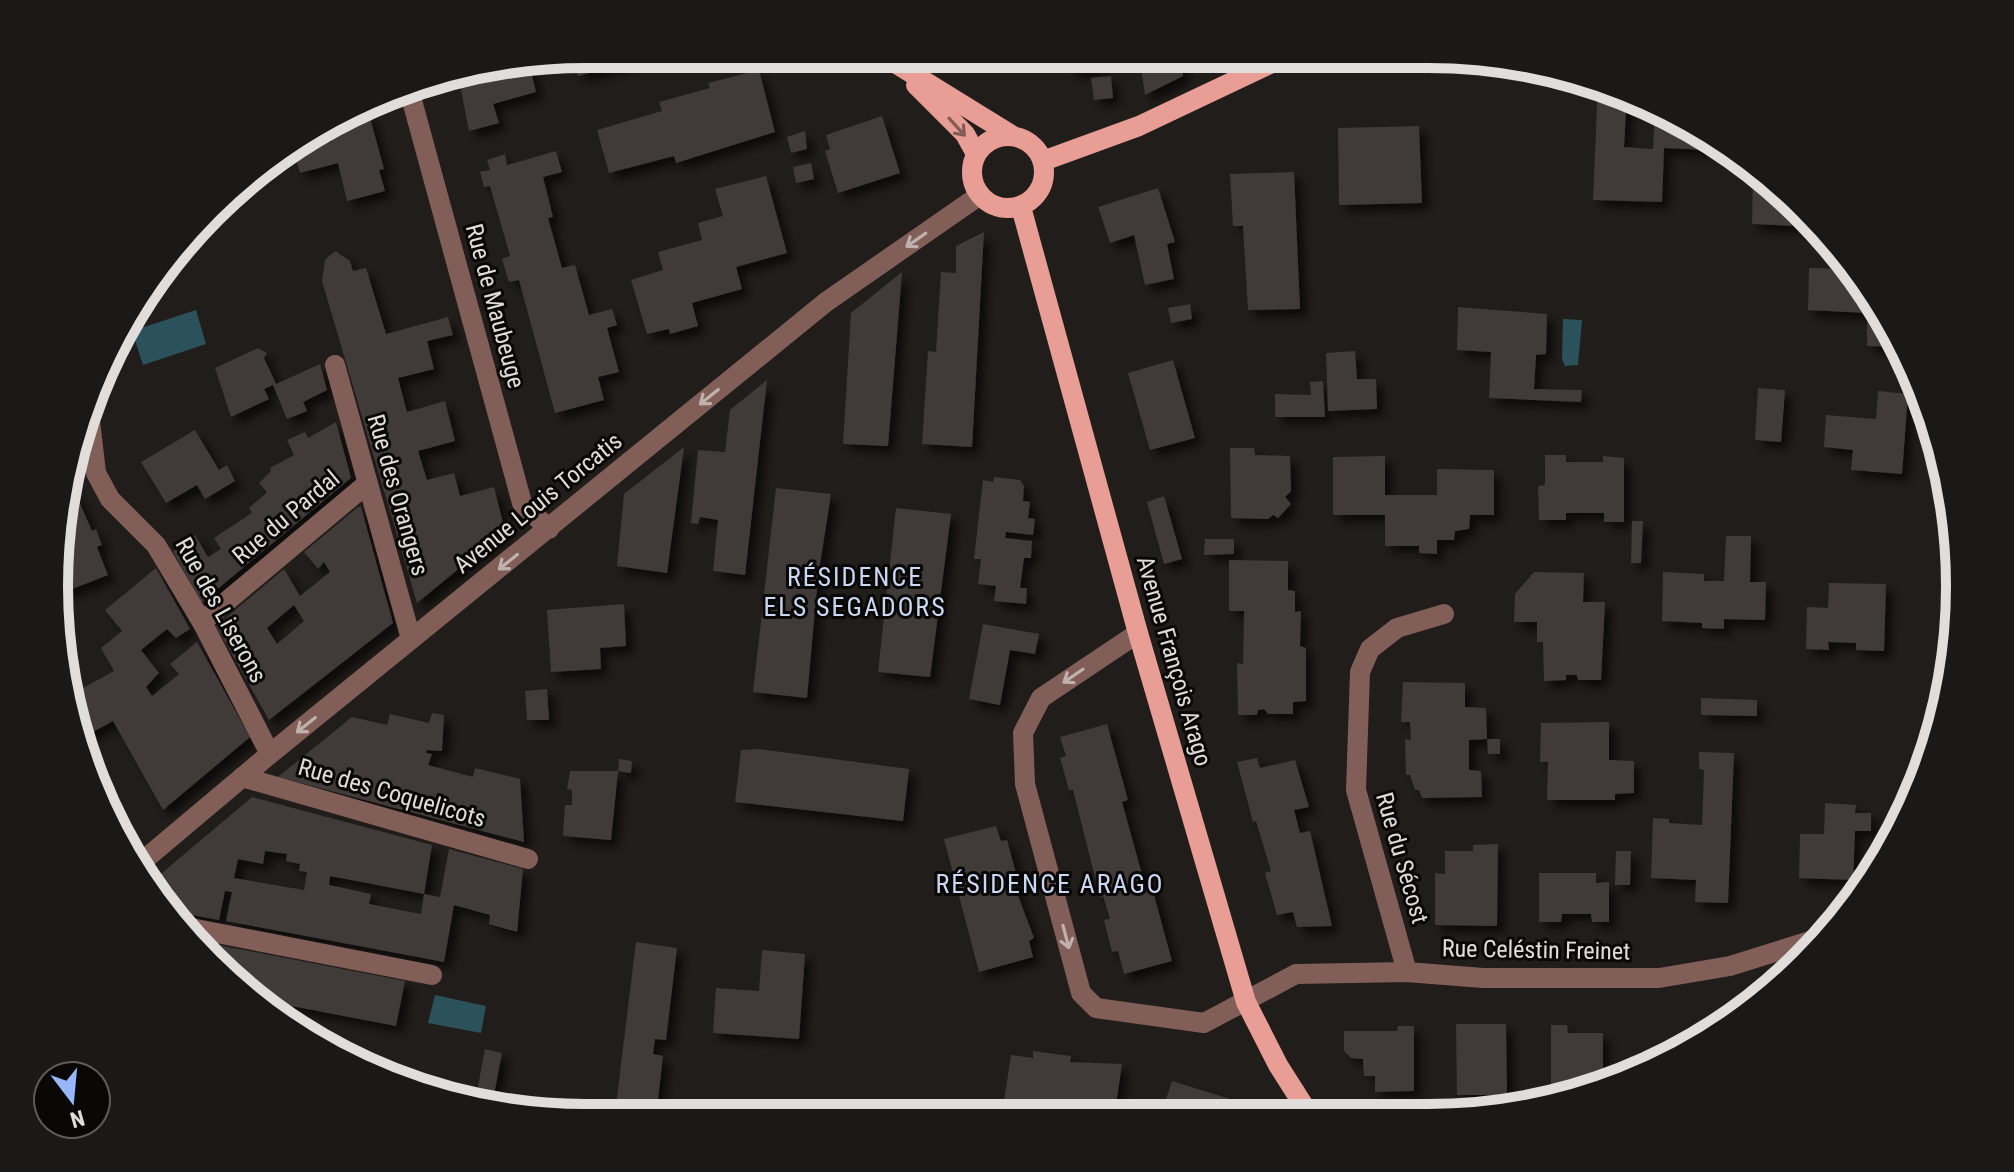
<svg xmlns="http://www.w3.org/2000/svg" width="2014" height="1172" font-family="'Roboto Condensed',sans-serif">
<style>
.water{fill:#2b525a}
.building{fill:#3f3b38;fill-rule:evenodd;filter:url(#shadow)}
.lines{fill:none;stroke-linecap:round;stroke-linejoin:round}
.minor{stroke:#825e59;stroke-width:20}
.major{stroke:#e89e95;stroke-width:20}
.oneway{stroke:#845a55}
.oneway2{stroke:#bfb1ae}
.labels{text-anchor:middle;stroke-width:6;stroke-linejoin:round;paint-order:stroke}
.street-label{font-size:24px;fill:#e0dddb;stroke:#090807}
.neighbourhood-label{font-size:26px;letter-spacing:2px;fill:#cbd8f3;stroke:#090807}
.rim{fill:none;stroke:#e0dddb;stroke-width:10}
</style>
<defs>
<filter id="shadow"><feDropShadow dx="7" dy="7" stdDeviation="4" flood-color="#0009"/></filter>
</defs>
<rect width="100%" height="100%" fill="#211d1a"/>
<path class="water" d="M196,310L206,344L143,365L132,331Z
M1563,319L1582,320L1578,365L1565,366L1562,359Z
M435,995L486,1006L481,1033L428,1023Z"/>
<path class="building" d="M586,54H626L628,63L578,76L573,56Z
M1068,55H1101L1103,68L1070,72Z
M1139,55H1181L1183,76L1145,95Z
M529,63L536,92L493,104L499,123L469,131L458,75Z
M759,70L775,132L676,163L674,156L609,173L597,130L662,111L659,102L710,88L708,83Z
M1111,76L1113,98L1094,100L1091,78Z
M1598,82L1707,136V150L1664,148L1662,202L1593,200ZM1626,109L1655,111L1653,149L1624,147Z
M369,114L384,169L379,170L385,191L347,201L338,163L300,173L294,151L332,142L329,128L345,120Z
M882,116L900,173L838,193L825,151L830,149L826,135Z
M1419,126L1422,203L1339,205L1338,128Z
M805,131L807,149L791,153L787,137Z
M556,151L562,172L543,177L553,217L548,218L562,268L575,265L589,315L612,309L617,325L607,328L619,372L598,377L604,400L555,413L519,280L509,282L502,259L510,256L490,186L484,187L480,172L490,170L487,160L505,154L507,165Z
M811,163L814,179L796,183L793,167Z
M1294,172L1300,309L1248,310L1243,226H1233L1230,174Z
M1753,175L1763,176L1804,210L1815,227L1752,224Z
M766,176L787,253L736,267L742,289L692,303L698,326L670,334L669,329L647,334L631,280L663,270L658,252L702,240L698,223L723,216L715,189Z
M1158,188L1175,242L1167,244L1174,279L1145,285L1134,235L1110,243L1098,207Z
M984,232L972,447L922,444L928,351L936,352L941,272L956,273V246Z
M335,251L350,261L353,271L366,268L386,334L448,317L453,335L427,341L434,369L398,378L407,412L445,401L455,441L418,451L427,480L454,473L460,496L494,487L505,531L417,603L322,281L325,260Z
M1809,268L1853,269L1870,290L1901,347L1867,346V313L1808,310Z
M902,272L888,446L843,444L851,313Z
M1190,304L1192,319L1171,323L1168,308Z
M1458,307L1547,314L1546,354L1536,355L1534,389L1582,390L1581,402L1489,398L1491,352L1457,350Z
M258,348L267,353L264,358L276,384L320,364L327,390L303,402L307,411L287,419L273,385L264,389L269,399L231,417L215,368Z
M1355,351L1357,379H1376L1377,409L1328,411L1326,353Z
M1173,360L1195,438L1150,450L1128,373Z
M767,380L745,575L713,571L718,520L700,517L698,524L691,523L698,450L725,452L730,410Z
M1323,381L1325,417H1275V394L1311,395L1310,382Z
M1758,388L1785,390L1781,442L1755,440Z
M1878,391L1908,394L1902,474L1851,470L1853,450L1824,447L1826,415L1876,419Z
M336,422L351,478L202,602L173,552L195,535L208,557L221,549L214,538L252,513L249,508L267,492L259,483L271,471L270,468L294,455L287,440L305,432L308,438Z
M195,430L219,470L227,465L235,481L205,499L197,485L166,503L141,462Z
M684,447L667,573L617,566L624,494Z
M1230,448H1254L1255,455L1290,456L1291,491L1285,497L1291,504L1278,518L1273,515L1268,519L1231,518Z
M1545,455H1566V462H1603V456L1624,458V522H1604V513H1566V520H1539L1538,486L1545,485Z
M1385,456V495H1437V469L1494,470V515H1470L1469,529L1455,531L1454,540H1437V554L1419,553V546H1385V515H1333V457Z
M1945,466L1950,482L1956,540L1939,539Z
M994,477L1020,480L1024,486L1023,501L1030,502L1028,518L1035,519L1033,535L1006,532L1005,538L1032,541L1031,558H1024L1020,588H1027L1026,604L994,601L996,586L978,584L981,559H974L983,480L993,482Z
M71,483L92,531L96,529L102,545L97,547L108,575L62,593L59,584Z
M776,488L831,494L818,577L807,698L753,692Z
M1164,496L1182,559L1164,564L1147,502Z
M358,507H361L393,623L269,720L216,626L284,569L300,596L330,572L324,562L318,569L304,552ZM294,605L304,621L277,644L267,628Z
M896,508L951,514L930,677L878,672Z
M1632,521H1643L1641,563H1631Z
M1726,536H1751L1750,582H1766L1765,620L1724,619V629L1702,628V623L1662,621L1663,572L1704,574V581H1724Z
M1205,539H1234V554L1204,555Z
M1229,560L1288,561V590L1295,591V612L1301,611L1300,646L1306,648V701L1293,702V714H1268L1264,709L1258,710L1257,715H1238L1237,663L1243,664L1244,611H1229Z
M156,568L190,629L176,638L167,629L141,650L159,673L146,687L152,696L179,674L170,664L197,642L250,737L163,810L113,721L82,738L72,694L114,671L101,648L122,631L105,610Z
M1534,572L1584,573L1583,602H1605L1601,680H1578L1577,675H1566V680L1544,681L1543,642H1537V622H1514L1515,594Z
M1829,583L1886,584L1884,651L1856,650V643L1828,642L1829,650L1806,649L1807,607L1828,608Z
M624,604L626,646L600,648L601,669L551,672L547,610Z
M983,624L1039,634L1035,654L1010,650L1000,705L969,699Z
M1403,682L1465,683V707L1486,708L1487,739L1469,740V770L1481,771L1482,797L1422,798L1419,790H1415L1410,775H1406L1405,739L1411,740L1410,722H1401Z
M547,689L549,720H527L525,691Z
M1701,698L1757,700V716L1701,715Z
M432,713L444,715L442,751L427,750L426,753L432,754L428,765L473,777L475,768L520,779L524,842L278,777L352,717L387,725L390,714L429,723Z
M1609,722V760L1634,761V793L1615,794V800H1547L1548,762H1540L1541,723Z
M1107,724L1128,800L1122,802L1145,885L1151,884L1172,961L1124,974L1118,951L1112,952L1104,920L1110,919L1103,896L1100,897L1073,790H1069L1060,758L1066,756L1060,737Z
M1487,739H1500V754H1488Z
M759,749L909,769L903,821L735,802L741,750Z
M1699,752L1734,753L1728,903L1695,902L1696,880L1651,878L1653,818L1669,819V823L1702,825L1704,770L1699,769Z
M1257,758L1260,768L1295,760L1309,807L1294,810L1300,833L1310,831L1332,926L1297,927L1293,912L1277,915L1265,873L1271,871L1256,821L1253,822L1237,762Z
M619,759L632,761L631,773L618,771L611,840L563,836L565,805H572V790L567,789L570,771H618Z
M252,797L432,845L424,894L330,876L329,885L371,894L369,904L421,914L424,894L440,897L449,849L523,869L517,932L489,924L490,915L454,905L444,962L226,921L232,892L225,891L219,920L164,910L149,884ZM265,851L287,854L286,861L300,864L299,871L307,872L304,890L234,878L238,859L263,864Z
M1825,803L1856,805L1855,813H1871V831H1855L1853,880L1799,878L1800,834H1824Z
M996,826L1001,841L1007,840L1016,873L1010,874L1034,938L1029,941L1033,957L979,972L944,839Z
M1498,844L1497,926L1435,925V873L1445,874V851H1473V845Z
M1616,851H1631L1630,885H1615Z
M1539,873H1596V883L1609,882V922H1592L1591,914H1562L1561,922H1539Z
M197,941L405,981L396,1026L260,1000Z
M636,942L677,948L666,1040L655,1039L653,1054L663,1056L656,1117L615,1113Z
M762,950L805,954L799,1039L713,1033L716,988L759,991Z
M1456,1024H1506L1507,1095H1457Z
M1551,1025H1567L1568,1033H1603V1088L1551,1099Z
M1398,1026H1414V1091L1375,1092V1076H1364L1363,1059L1351,1058L1344,1051V1031H1397Z
M485,1049L502,1053L492,1105L475,1102Z
M1033,1051L1071,1056L1070,1062L1122,1064L1114,1117L1025,1111V1104L1004,1101L1011,1055L1033,1058Z
M1172,1081L1230,1099L1227,1110L1239,1117H1160Z
M1435,1100H1456L1457,1117L1435,1116Z"/>
<g class="lines">
<path class="minor" d="M408,86L522,503L549,529
M335,365L411,639
M89,412L96,473L110,499L156,545L202,622L270,754
M202,622L368,483
M1138,633L1041,698L1023,733L1025,784L1081,993L1096,1008L1204,1023L1296,974L1407,972L1483,978H1659L1730,966L1826,936
M242,777L528,859
M138,865L270,754L826,302L980,195
M181,926L432,975
M1407,972L1356,790L1360,672L1370,649L1397,628L1444,614"/>
<path class="major" d="M895,63L1013,136
M916,85L965,134L976,154
M972 172a36 36 0 1 1 72 0a36 36 0 1 1-72 0Z
M1043,161L1139,126L1289,55
M1021,207L1138,633L1246,1002L1278,1065L1311,1117"/>
</g>
<defs><path id="oneway-shaft" d="M-6 0H5M1.5-3L5.5 0L1.5 3" fill="none" stroke-width="1.6" stroke-linecap="round" stroke-linejoin="round" transform="scale(2)"/></defs>
<use class="oneway" href="#oneway-shaft" transform="translate(957 127) rotate(48)"/>
<g class="oneway2">
<use href="#oneway-shaft" transform="translate(916 240) rotate(145)"/>
<use href="#oneway-shaft" transform="translate(709 397) rotate(141)"/>
<use href="#oneway-shaft" transform="translate(508 562) rotate(141)"/>
<use href="#oneway-shaft" transform="translate(1073 676) rotate(146)"/>
<use href="#oneway-shaft" transform="translate(306 725) rotate(141)"/>
<use href="#oneway-shaft" transform="translate(1066 937) rotate(75)"/>
</g>
<g class="labels">
<g class="street-label">
<text transform="translate(495 306) rotate(75)" y="8">Rue de Maubeuge</text>
<text transform="translate(398 495) rotate(74)" y="8">Rue des Orangers</text>
<text transform="translate(538 503) rotate(-39)" y="8">Avenue Louis Torcatis</text>
<text transform="translate(286 517) rotate(-40)" y="8">Rue du Pardal</text>
<text transform="translate(221 610) rotate(61)" y="8">Rue des Liserons</text>
<text transform="translate(1174 661) rotate(74)" y="8">Avenue François Arago</text>
<text transform="translate(392 793) rotate(16)" y="8">Rue des Coquelicots</text>
<text transform="translate(1402 858) rotate(74)" y="8">Rue du Sécost</text>
<text transform="translate(1536 950) rotate(1)" y="8">Rue Celéstin Freinet</text>
</g>
<g class="neighbourhood-label">
<text x="855" y="586">RÉSIDENCE<tspan x="855" dy="30">ELS SEGADORS</tspan></text>
<text x="1050" y="893">RÉSIDENCE ARAGO</text>
</g>
</g>
<path d="M0 0H2014V1172H0ZM586 68H1428A518 518 0 0 1 1946 586V586A518 518 0 0 1 1428 1104H586A518 518 0 0 1 68 586V586A518 518 0 0 1 586 68Z" fill="#1a1918" fill-rule="evenodd"/>
<path class="rim" d="M586 68H1428A518 518 0 0 1 1946 586V586A518 518 0 0 1 1428 1104H586A518 518 0 0 1 68 586V586A518 518 0 0 1 586 68Z"/>
<g transform="translate(72 1100) rotate(164)"><circle r="38" fill="#090807" stroke="#5f5d5c" stroke-width="2"/>
<path d="M0-6L14 30L0 20L-14 30Z" fill="#97b6fd"/>
<text y="-12" font-size="22" font-weight="bold" text-anchor="middle" fill="#e0dddb">N</text>
</g>
</svg>
